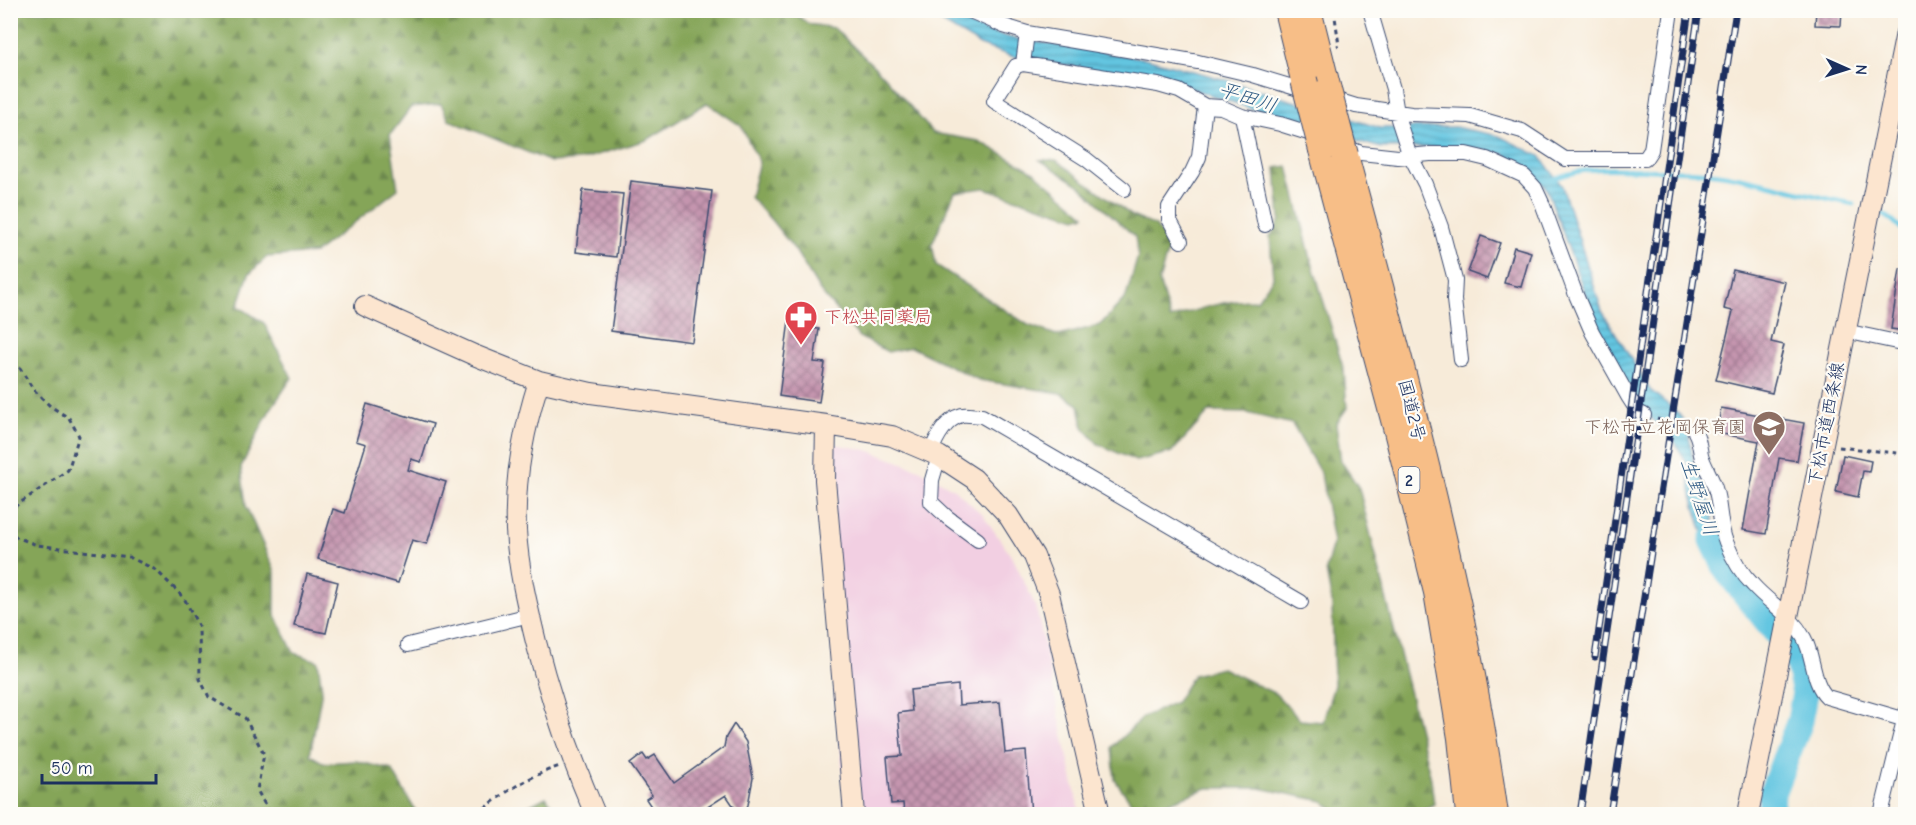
<svg xmlns="http://www.w3.org/2000/svg" width="1916" height="825" font-family="'Comic Neue','Klee One',sans-serif">
<style>
.built{fill:#f2cfe2}
.forest{fill:url(#forest-firs);stroke:#506a5c;stroke-width:1.5}
.water{fill:url(#water-rules);stroke:#3f7aa0;stroke-width:1.5}
.lines{fill:none;stroke-linecap:round;stroke-linejoin:round}
.stream{stroke:#63c6e1;stroke-width:4.5}
.river{stroke:#63c6e1;stroke-width:27}
.building{fill:url(#building-cross-hatch)}
.street-casing{stroke:#3c4b70;stroke-width:16}
.secondary-casing{stroke:#3c4b70;stroke-width:22}
.highway-casing{stroke:#3c4b70;stroke-width:28}
.path{stroke:#3c4b70;stroke-width:3;stroke-dasharray:4.5 4.5;stroke-linecap:butt}
.street{stroke:#fff;stroke-width:14}
.secondary{stroke:#fce5cf;stroke-width:20}
.highway{stroke:#f7be87;stroke-width:26}
.rail-casing{stroke:#1b2f5e;stroke-width:7}
.rail{stroke:#fdfcf7;stroke-width:4.5;stroke-dasharray:14;stroke-linecap:butt}
.highway-bridge-casing{stroke:#3c4b70;stroke-width:28;stroke-linecap:butt}
.highway-bridge{stroke:#f7be87;stroke-width:26}
.labels{text-anchor:middle;stroke-width:4.5;stroke-linejoin:round;paint-order:stroke}
.shield{fill:#fdfcf7;stroke:#5f6c8c;stroke-width:1.5}
.shield-label{font-size:16px;font-weight:bold;fill:#1b2f5e}
.health-label{font-size:18px;fill:#be3a42;stroke:#fdfcf7;text-anchor:start}
.street-label{font-size:18px;fill:#1b2f5e;stroke:#fdfcf7}
.education-label{font-size:18px;fill:#785e54;stroke:#fdfcf7;text-anchor:end}
.water-label{font-size:20px;font-style:italic;fill:#315c85;stroke:#fdfcf7}
</style>
<defs>
<pattern id="forest-firs" width="22" height="20" patternUnits="userSpaceOnUse" patternTransform="scale(1.5)"><rect width="22" height="20" fill="#85a559"/><path d="M5 1l3.5 6h-7zM16 11l3.5 6h-7z" fill="#6c874d"/></pattern>
<pattern id="water-rules" width="6" height="5" patternUnits="userSpaceOnUse" patternTransform="scale(1.5)"><rect width="6" height="5" fill="#63c6e1"/><path d="M0 2.5h6" fill="none" stroke="#51a1ba"/></pattern>
<pattern id="building-cross-hatch" width="8" height="8" patternUnits="userSpaceOnUse" patternTransform="scale(1.5)"><rect width="8" height="8" fill="#c595af"/><path d="M0 0l8 8M0 8l8-8" fill="none" stroke="#9f7a92"/></pattern>
</defs>
<rect width="100%" height="100%" fill="#fdfcf7"/>
<filter id="ink" filterUnits="userSpaceOnUse"><feTurbulence type="fractalNoise" baseFrequency=".0167" numOctaves="2"/><feDisplacementMap in="SourceGraphic" scale="12" xChannelSelector="R" yChannelSelector="G"/><feConvolveMatrix kernelMatrix="1 2 1 2 8 2 1 2 1" color-interpolation-filters="sRGB"/></filter>
<filter id="wash" filterUnits="userSpaceOnUse"><feTurbulence type="fractalNoise" baseFrequency=".008" numOctaves="4" result="noise"/><feDisplacementMap in="SourceGraphic" scale="24" xChannelSelector="R" yChannelSelector="G"/><feGaussianBlur stdDeviation="1.35" result="paint"/><feColorMatrix in="noise" values="0 0 0 0 0 0 0 0 0 0 0 0 0 0 0 0 0 1.4 0 .05"/><feComposite in="paint" operator="in"/></filter>
<g filter="url(#wash)">
<rect width="100%" height="100%" fill="#f7ebd9"/>
<path class="built" d="M817,441L867,450L919,469L954,489L984,516L1015,562L1036,607L1080,814H846Z"/>
<path class="forest" d="M10,11H791L809,24L834,28L886,78L933,133L979,141L1033,171L1085,215L1076,218L984,188L955,192L932,244L936,265L1028,325L1059,336L1100,325L1126,297L1138,256L1135,237L1079,185L1040,160H1056L1134,217L1156,226L1169,246L1159,281L1170,319C1200,308 1225,300 1257,300L1273,278L1270,237L1280,220L1276,168L1288,166L1310,255L1344,371L1347,408L1336,424L1341,461L1359,488L1431,779L1434,804L1414,814H1339L1323,801L1259,788H1207L1167,803L1161,814H1136L1135,808L1115,780L1112,747L1143,717L1176,702L1193,675L1222,668L1276,694L1300,720L1323,722L1334,685L1332,603L1326,570L1333,542L1321,474L1292,424L1247,413L1209,412L1172,452L1136,461L1098,444L1083,427L1079,405L1060,393L979,380L911,347L888,352L859,337L820,291L795,250L772,221L750,197L759,162L741,126L707,103L647,140L580,160L551,162L449,120L441,104L411,107L390,135L398,189L315,253L267,257L249,274L238,306L264,323L292,378L270,410L241,467L246,506L275,572V614L294,653L318,661L322,690L310,755L324,763L356,761L392,770L415,810V814H11Z
M546,797L558,814H513Z"/>
<path class="water" d="M927,11H947L970,26L1011,38L1149,59L1226,80L1380,128L1455,127L1499,136L1540,156L1562,186L1602,311L1650,390L1677,412L1687,425L1693,460L1708,494L1716,535L1728,572L1711,551L1702,530L1692,496L1686,462L1672,437L1651,418L1635,399L1611,354L1584,291L1547,189L1531,170L1504,154L1462,147L1381,148L1276,117L1172,82L1014,57L980,45L942,23Z"/>
<g class="lines">
<path class="stream" d="M1553,179C1586,166 1612,168 1647,170C1671,171 1696,170 1720,174C1765,181 1809,196 1854,204
M1881,213L1892,220L1906,233"/>
<path class="river" d="M1713,540L1728,572L1797,658L1805,693L1800,721L1772,793L1771,814"/>
</g>
<g id="blocks">
<path class="building" d="M1816,10H1842L1841,26L1815,25Z
M631,181L712,191L692,342L611,331Z
M583,190L623,194L616,257L576,252Z
M1481,236L1500,243L1487,279L1468,272Z
M1514,247L1531,252L1521,287L1504,283Z
M1900,269L1906,270V331L1891,329Z
M1733,270L1785,282L1771,342L1784,345L1772,393L1716,380L1733,311L1724,309Z
M790,313L808,316L806,328L819,329L814,362L825,363L819,402L779,396Z
M367,404L433,424L421,462L411,459L408,470L446,482L427,544L412,540L398,583L318,559L333,509L345,513L366,444L356,441Z
M1721,408L1804,423L1797,461L1779,458L1766,534L1743,530L1759,441L1717,433Z
M1843,455L1871,461L1869,472L1863,471L1858,497L1836,492Z
M307,574L338,582L326,633L294,626Z
M958,685L959,705L1000,702L1005,753L1026,751L1031,814H904L903,803L891,804L887,757L902,756L898,713L912,711L910,690Z
M734,724L746,742L753,778L748,805L743,814H739L726,795L697,814H656L646,799L652,795L630,764L643,754L647,760L655,755L674,783L724,747L726,737Z"/>
</g>
</g>
<g filter="url(#ink)">
<use href="#blocks" fill-opacity="0" stroke="#3c4b70" stroke-width="1.5"/>
<g class="lines">
<g class="street-casing">
<path id="street" d="M968,10L1004,26L1027,33L1198,62L1253,75L1309,92
M1370,10L1393,89L1398,119L1409,153L1425,184L1441,227L1455,280L1454,300L1461,360
M1023,64L1027,33
M1327,97L1356,106L1411,114L1470,116L1522,131L1565,159H1645L1651,150L1671,10
M1242,116L1280,124L1321,137
M1341,145L1361,153L1398,157L1430,154H1466L1487,159L1524,176L1535,188L1542,203L1576,295L1592,332L1629,398L1638,412L1644,415
M1124,189L1086,159L994,101L1016,66L1023,64L1158,85L1179,91L1205,106L1221,107L1242,116L1265,225
M1181,241L1169,219V207L1192,172L1199,157L1205,106
M1845,331L1906,344
M1695,432C1700,440 1699,449 1702,458C1706,469 1712,478 1715,488C1721,506 1719,525 1726,542C1732,557 1742,574 1753,585C1771,605 1790,613 1804,638C1814,656 1812,683 1827,697L1906,720
M931,452C936,438 946,419 962,415C967,414 976,416 982,416L1301,602
M939,456L932,480L931,502L947,517L978,540
M408,645L530,615
M1881,814L1906,712"/>
</g>
<g class="secondary-casing">
<path id="secondary" d="M365,306L474,355L539,381L591,393L826,425L892,436L939,456L974,479L1008,515L1034,556L1049,594L1100,814
M539,381C524,428 514,481 516,530C518,568 527,605 536,642C551,701 571,758 595,814
M826,425L825,480L854,814
M1748,814L1906,33"/>
</g>
<g class="highway-casing">
<path id="highway" d="M1287,10L1304,80
M1308,10L1328,90
M1322,150L1397,431L1437,592L1461,738L1469,814
M1345,155C1403,373 1464,591 1495,814"/>
</g>
<path class="path" d="M1334,10L1339,45L1337,46
M10,352L33,389L50,406L69,418L79,436L68,470L11,509L10,515
M1657,419L1682,428
M1839,447L1906,454
M10,527L16,537L37,545L129,557L156,570L184,598L199,627L200,679L209,697L245,718L264,754L257,790L270,814
M477,814C504,793 526,777 560,766"/>
<use href="#street" class="street"/>
<use href="#secondary" class="secondary"/>
<use href="#highway" class="highway"/>
<g class="rail-casing">
<path id="rail" d="M1595,657L1689,10
M1580,814L1699,10
M1610,814L1736,10"/>
</g>
<use href="#rail" class="rail"/>
<g class="highway-bridge-casing">
<path id="highway-bridge" d="M1304,80L1322,150
M1328,90L1345,155"/>
</g>
<use href="#highway-bridge" class="highway-bridge"/>
</g>
</g>
<defs>
<g id="pharmacy-pin" transform="scale(1.725)"><path d="M0 17L-7.5 6A9.5 9.5 0 1 1 7.5 6Z" fill="#e0444e" stroke="#fdfcf7"/><path d="M-2-6h4v4h4v4h-4v4h-4v-4h-4v-4h4Z" fill="#fff"/></g>
<g id="school-pin" transform="scale(1.725)"><path d="M0 17L-7.5 6A9.5 9.5 0 1 1 7.5 6Z" fill="#8d6e63" stroke="#fdfcf7"/><path d="M0-5L7-2L0 1L-7-2ZM-4 1L0 2.5L4 1V4Q0 6-4 4Z" fill="#fff"/></g>
</defs>
<g fill-rule="evenodd">
<use href="#pharmacy-pin" x="801" y="317"/>
<use href="#school-pin" x="1769" y="427"/>
</g>
<g class="labels">
<rect class="shield" x="1398.5" y="467" width="21" height="26" rx="4.5"/>
<g class="shield-label">
<text x="1409" y="486">2</text>
</g>
<g class="health-label">
<text x="824" y="323">下松共同薬局</text>
</g>
<g class="street-label">
<text transform="translate(1412 410) rotate(76)" y="6">国道2号</text>
<text transform="translate(1826 424) rotate(-79)" y="6">下松市道西条線</text>
</g>
<g class="education-label">
<text x="1746" y="433">下松市立花岡保育園</text>
</g>
<g class="water-label">
<text transform="translate(1248 97) rotate(18)" y="7">平田川</text>
<text transform="translate(1700 497) rotate(72)" y="7">生野屋川</text>
</g>
</g>
<rect width="1916" height="825" fill="none" stroke="#fdfcf7" stroke-width="36"/>
<g transform="translate(1847 69) rotate(93)" stroke="#fdfcf7" stroke-width="4.5" paint-order="stroke">
<path d="M0-4.5L10 22L0 15L-10 22Z" fill="#1b2f5e"/>
<text y="-9" font-size="16" font-weight="bold" text-anchor="middle" fill="#1b2f5e">N</text>
</g>
<path d="M42 774v9h114v-9" fill="none" stroke="#1b2f5e" stroke-width="3"/>
<text x="51" y="774" font-size="18" fill="#1b2f5e" stroke="#fdfcf7" stroke-width="4.5" paint-order="stroke">50 m</text>
</svg>
